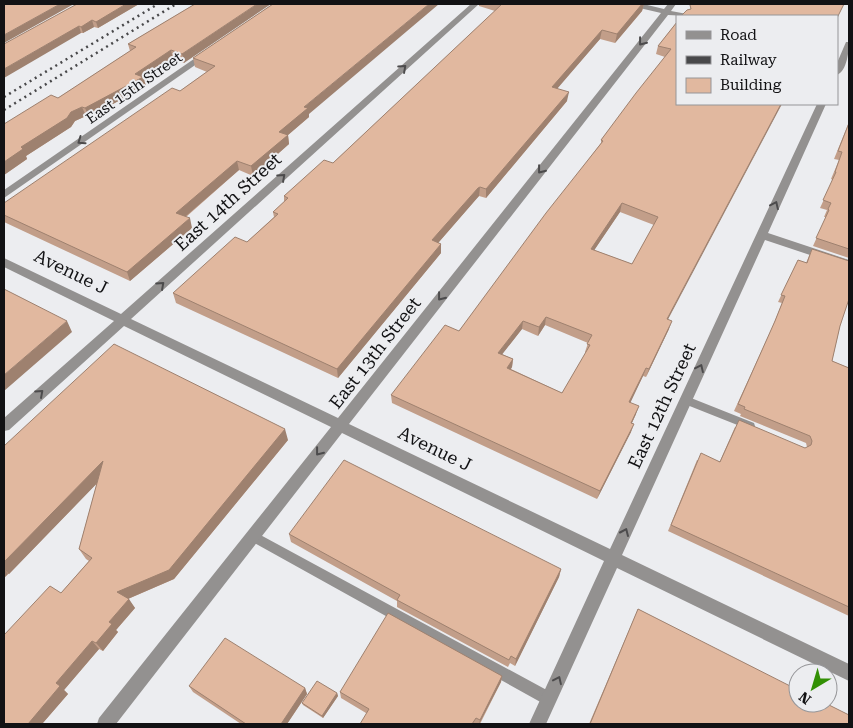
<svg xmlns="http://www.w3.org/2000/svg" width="853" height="728" font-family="'Roboto Serif',serif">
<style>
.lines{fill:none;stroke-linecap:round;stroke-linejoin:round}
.service{fill:#939190;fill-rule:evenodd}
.minor{fill:#939190;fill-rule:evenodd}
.rail{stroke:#48484a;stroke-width:2.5;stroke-dasharray:2 4;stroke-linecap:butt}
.wall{fill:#c29e89;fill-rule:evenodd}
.shaded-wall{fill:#9e816f}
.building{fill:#e1b89f;stroke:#9e816f;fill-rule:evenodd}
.oneway{stroke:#4c4b4c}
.labels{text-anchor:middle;stroke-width:4;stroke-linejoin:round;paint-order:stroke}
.far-street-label{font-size:15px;fill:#121214;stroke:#ecedf0}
.street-label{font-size:18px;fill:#121214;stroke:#ecedf0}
</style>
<rect width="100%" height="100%" fill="#ecedf0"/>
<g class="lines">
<path class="service" d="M686,396L754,423L755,426L754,429L750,430L682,403L681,400L682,397Z
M253,531L554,694L556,699L554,704L549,706L544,704L249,540L247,536L249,532Z"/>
<path class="minor" d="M471,4H479L131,319L338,418L661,13L631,6L630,4H643L664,9L668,4H676L671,11L687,14L688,16L668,15L349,424L610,549L817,104H826L768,233L849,260V268L765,240L622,555L849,664V681L617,568L546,724H529L604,561L342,433L116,724H97L99,718L331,427L124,326L9,430L4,431V418L114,321L4,267V258L121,314Z
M846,42H849C849,51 847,71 837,75V63Z
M204,52L211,54L4,198V190Z"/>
<path class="rail" d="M4,97L158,4
M4,110L176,4"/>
</g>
<path class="wall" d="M139,4L98,28L94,27L83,33H81L4,44Z
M195,4L184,63L173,59L144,79L146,86L89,117L86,116L75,121L71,127L26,156L27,159L4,175V124L58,98L130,51L128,44Z
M273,4L309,114V117L288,135L289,144L253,176L239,170L186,217L192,228L130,281L4,222V203L180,91L207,72L195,67L193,58Z
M479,4H644L642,11L615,43L600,39L557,88L567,101L486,198L479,196L477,198L438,243L441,244V253L338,378L176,303L173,293L247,242L274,217L273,212L284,202V196L333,163L495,11L479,6Z
M677,22L668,319L669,329L646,377L643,376L630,402L636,414L632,423L631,432L597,499L392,403L391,395L459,331L601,143V140L665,57L656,54L658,46ZM620,212L654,225L632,264L594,250ZM545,325L588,343L585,352L586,353L562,393L511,369L512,367L513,359L502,354L522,329L538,336Z
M849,122V258L813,246L826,217H824L827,210L820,208L833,180L831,179L839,160L834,159Z
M812,249L849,261V302L848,301L840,326L832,361L849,368V616L668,531L697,460L720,461L735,427L805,448L807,447L806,443L740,416L741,414L734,411L772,328L782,303L778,302L798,260L806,263Z
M288,440L174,579L128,599L135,608L116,630L118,632L103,651L99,649L64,690L68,694L42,724H4L61,593L89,561L86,559L79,549L97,483L9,574H8L4,578V446Z
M289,534L561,569L559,577L515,666L510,663L508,667L397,607V601L291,542Z
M638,609L849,724H589Z
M502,676L501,682L480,724L366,713L341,698L340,692Z
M189,686L305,688L307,694L287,724H241L193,692Z
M337,693L338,696L323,718L303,705L302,703Z"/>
<path class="shaded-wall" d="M60,4H74L4,43V35Z
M126,4H139L98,28L96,22Z
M257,4H271L184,63L182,54Z
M429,4H439L309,114V117L288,135L289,144L253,176L251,166L279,132L304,107Z
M642,4H644L642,11L615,43L617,34Z
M92,20L94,27L83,33L81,27Z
M79,26L81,33L4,78V69Z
M602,30L600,39L551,96L552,87Z
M171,50L173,59L144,79L146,86L89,117L85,108Z
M569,92L567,101L486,198V189Z
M781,104H782L664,327L667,319Z
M82,107L86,116L75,121L71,127L26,156L27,159L4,175V162L21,147L71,112Z
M237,161L239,170L179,222L176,213Z
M480,187L479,196L432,250V240L478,188Z
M622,203L620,212L589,258L591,249Z
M190,218L192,228L130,281L127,272Z
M441,244V253L338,378L337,369Z
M546,317L545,325L538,336L539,327Z
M67,321L72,332L4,391V375Z
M523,321L522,329L497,361L498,353Z
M672,321L669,329L646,377L649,369Z
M513,359L512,367L506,376L507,368Z
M646,368L643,376L627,410L629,402Z
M639,406L636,414L628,431L631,423Z
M634,424L631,432L597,499L600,491Z
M285,429L288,440L174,579L123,601L117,592Z
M103,461L109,471L9,574L4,569V562Z
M4,569L8,574L4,578Z
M561,569L559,577L515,666L516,659Z
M129,599L135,608L116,630L118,632L103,651L96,643L109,622Z
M92,641L99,649L64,690L68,694L42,724H28L56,683Z
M502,676L501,682L479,724L480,720Z
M305,688L307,694L287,724H281Z
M337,693L338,696L323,718L322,716Z"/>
<path class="building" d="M4,4H60L4,35Z
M77,4H126L96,22L92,20L81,27L79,26L4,69V44Z
M195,4H257L182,54L171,50L135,74L143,77L85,108L82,107L71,112L67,118L21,147L23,149L4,162V124L51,95L58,98L136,47L128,44Z
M273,4H429L304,107L308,108L279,132L288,135L251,166L237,161L176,213L190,218L127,272L4,215V203L172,88L180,91L215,66L193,58Z
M502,4H642L617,34L602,30L552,87L569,92L486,189L480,187L478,188L432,240L441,244L337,369L173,293L235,237L247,242L278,214L273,212L288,198L284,196L324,160L333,163Z
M691,4H844L837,18V16H681L687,10L691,9L690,5Z
M677,22V104H781L667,319L672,321L649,369L646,368L629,402L639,406L631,423L634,424L600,491L391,395L445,325L459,331L546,213L603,141L601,140L636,93L671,49L658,46ZM622,203L658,217L632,264L591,249ZM546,317L592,335L587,344L590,345L562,393L507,368L513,359L498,353L523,321L539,327Z
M849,123V249L816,238L829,210L828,209L831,203L823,200L836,172H835L842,152L838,151Z
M812,249L849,261V299L840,326L832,361L849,368V607L671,525L701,453L720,462L739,420L805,448L811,445L812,441L810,436L744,409L745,407L738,404L775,321L785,296L781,295L798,260L807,263Z
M4,289L67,321L4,375Z
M114,344L285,429L169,570L117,592L129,599L109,622L112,624L96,643L92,641L56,683L60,686L28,724H4V635L50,586L61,593L92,558L79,549L103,461L4,562V446Z
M344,460L561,569L516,659L511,656L509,660L397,600L400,595L289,534Z
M638,609L798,690V703H825L849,715V724H590Z
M388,613L502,676L480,720L476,718L472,724H360L369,709L340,692Z
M225,638L305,688L281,724H246L189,686Z
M317,681L337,693L322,716L302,703Z"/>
<defs><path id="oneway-chevron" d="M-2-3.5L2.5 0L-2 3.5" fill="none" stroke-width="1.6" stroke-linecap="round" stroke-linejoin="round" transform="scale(1.25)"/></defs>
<g class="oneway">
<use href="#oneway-chevron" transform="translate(642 42) rotate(128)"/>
<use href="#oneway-chevron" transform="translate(403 68) rotate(-42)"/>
<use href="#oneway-chevron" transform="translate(81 141) rotate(145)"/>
<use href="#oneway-chevron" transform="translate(541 170) rotate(128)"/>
<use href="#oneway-chevron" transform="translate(282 177) rotate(-42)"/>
<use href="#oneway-chevron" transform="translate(775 205) rotate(-65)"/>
<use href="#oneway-chevron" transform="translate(161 285) rotate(-42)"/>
<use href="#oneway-chevron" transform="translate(441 297) rotate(128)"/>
<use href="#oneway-chevron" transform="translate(700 368) rotate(-65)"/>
<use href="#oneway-chevron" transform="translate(40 393) rotate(-42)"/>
<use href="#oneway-chevron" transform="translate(319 452) rotate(128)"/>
<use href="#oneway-chevron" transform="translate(625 532) rotate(-66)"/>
<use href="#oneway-chevron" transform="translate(558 680) rotate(-65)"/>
</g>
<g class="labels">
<g class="far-street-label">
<text transform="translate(134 88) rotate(-35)" y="5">East 15th Street</text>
</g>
<g class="street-label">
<text transform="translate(228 202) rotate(-42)" y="6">East 14th Street</text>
<text transform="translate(71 272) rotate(26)" y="6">Avenue J</text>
<text transform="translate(375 353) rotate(-52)" y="6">East 13th Street</text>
<text transform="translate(662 406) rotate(-65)" y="6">East 12th Street</text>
<text transform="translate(435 449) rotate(26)" y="6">Avenue J</text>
</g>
</g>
<rect width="853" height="728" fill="none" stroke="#121214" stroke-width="10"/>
<rect x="676" y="15" width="162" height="90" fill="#ecedf0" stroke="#959598"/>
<rect x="686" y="31" width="25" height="8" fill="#939190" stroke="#959598"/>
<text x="720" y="40" font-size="15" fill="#121214">Road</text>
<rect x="686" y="56" width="25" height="8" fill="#48484a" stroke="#959598"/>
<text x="720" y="65" font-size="15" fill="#121214">Railway</text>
<rect x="686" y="78" width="25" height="15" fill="#e1b89f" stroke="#959598"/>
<text x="720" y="90" font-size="15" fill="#121214">Building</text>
<g transform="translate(813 688) rotate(218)"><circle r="24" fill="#ecedf0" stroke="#959598"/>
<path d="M0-4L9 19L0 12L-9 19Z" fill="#329004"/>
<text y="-8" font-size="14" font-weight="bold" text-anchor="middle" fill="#121214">N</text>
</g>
</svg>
